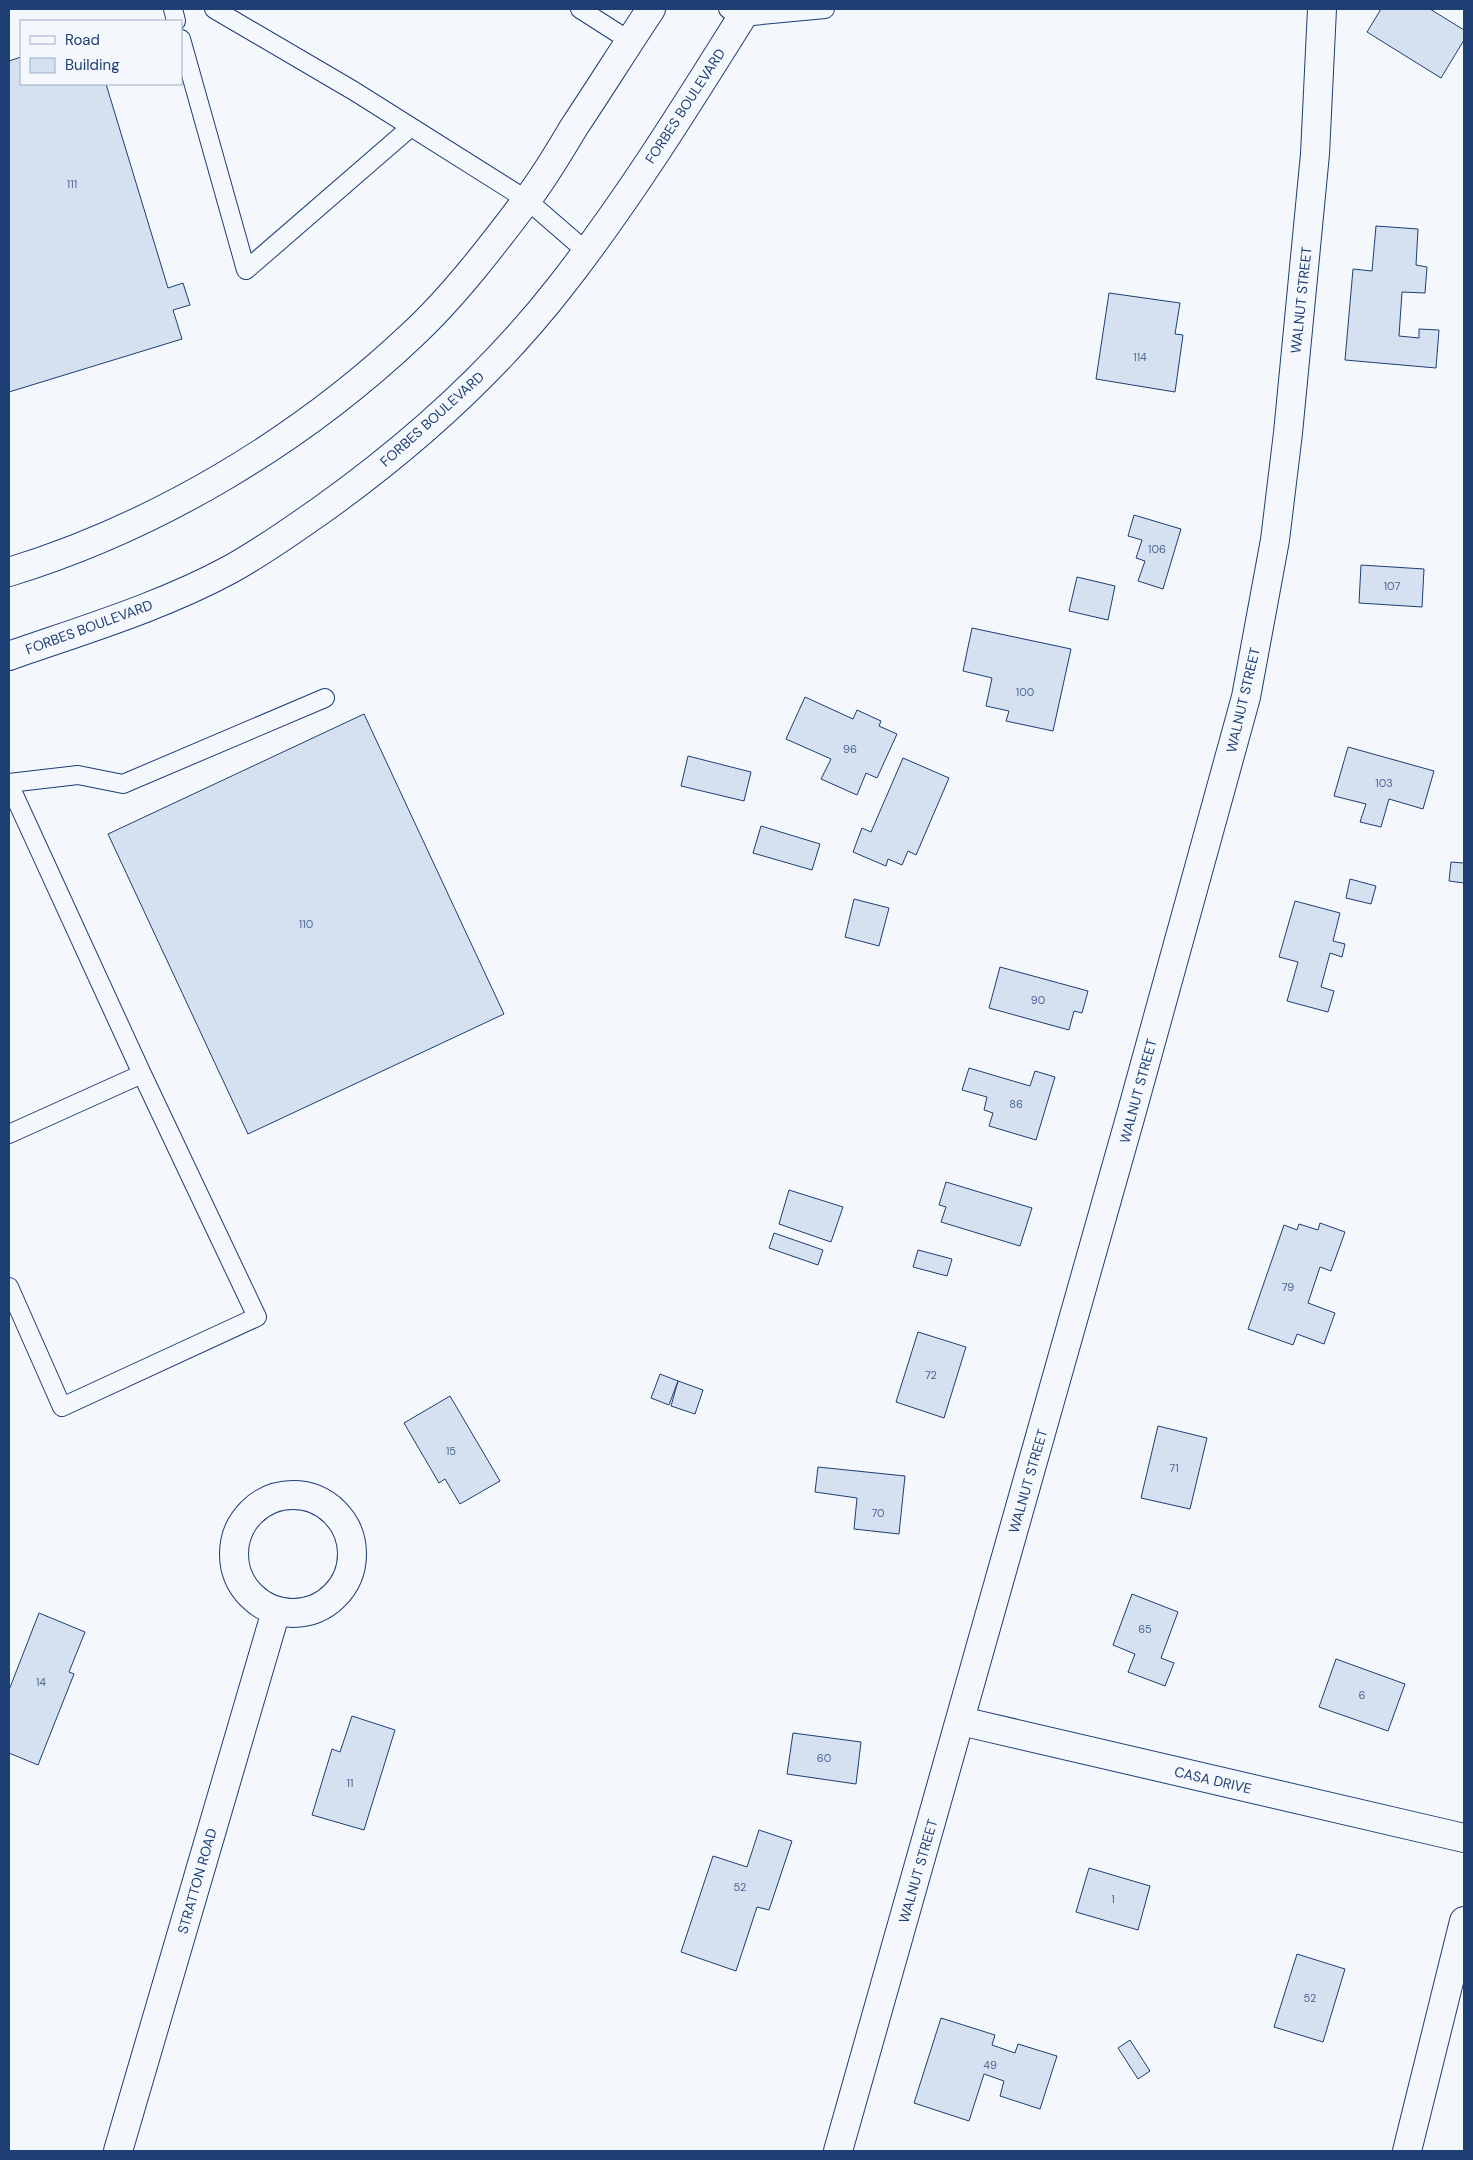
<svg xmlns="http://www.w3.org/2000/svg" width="1473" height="2160" font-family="'DM Sans',sans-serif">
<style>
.building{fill:#d5e0f0;stroke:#1d3f73}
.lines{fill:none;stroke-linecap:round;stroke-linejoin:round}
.lane-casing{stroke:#1d3f73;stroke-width:20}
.street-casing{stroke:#1d3f73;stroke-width:30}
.secondary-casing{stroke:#1d3f73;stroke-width:30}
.lane{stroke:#f4f7fb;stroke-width:18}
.street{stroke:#f4f7fb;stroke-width:28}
.secondary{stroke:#f4f7fb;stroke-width:28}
.labels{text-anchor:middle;stroke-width:4;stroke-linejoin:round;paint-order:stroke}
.number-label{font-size:11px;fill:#4b6792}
.street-label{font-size:14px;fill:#1d3f73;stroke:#f4f7fb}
</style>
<rect width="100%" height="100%" fill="#f4f7fb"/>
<path class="building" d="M1381,9H1430L1464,30V40L1441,78L1367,32Z
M21,57V84H106L168,288L183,283L190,305L173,310L182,339L9,392V61Z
M1376,226L1418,229L1416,265L1427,267L1425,293L1402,292L1399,336L1419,338V329L1439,330L1436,368L1345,360L1353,269L1372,271Z
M1109,293L1180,303L1175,334L1183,335L1175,392L1096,379Z
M1134,515L1181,529L1163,589L1138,581L1145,561L1136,558L1142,540L1128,536Z
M1361,565L1424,569L1422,607L1359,603Z
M1077,577L1115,586L1108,620L1069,611Z
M972,628L1071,649L1053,731L1006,721L1009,711L986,706L992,678L963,671Z
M805,697L853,719L857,710L881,721L879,726L897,734L877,778L866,773L857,795L821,779L831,759L786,739Z
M364,714L504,1014L248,1134L108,834Z
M1348,747L1434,771L1423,809L1389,799L1381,827L1360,822L1366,804L1334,796Z
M688,756L751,772L744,801L681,786Z
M903,758L949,778L916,855L908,851L902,865L888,859L886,866L853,852L862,828L871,832Z
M761,826L820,844L812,870L753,853Z
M1451,862L1464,863V883L1449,881Z
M1350,879L1376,886L1371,904L1346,898Z
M854,899L889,908L879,946L845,937Z
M1295,901L1340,913L1333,941L1345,944L1342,957L1330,953L1321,987L1334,991L1328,1012L1287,1001L1298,962L1279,957Z
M1000,967L1088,991L1082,1013L1074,1011L1069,1030L989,1008Z
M969,1068L1030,1086L1035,1071L1055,1077L1036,1140L989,1126L993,1113L984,1110L987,1097L962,1090Z
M946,1182L1032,1208L1020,1246L941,1222L946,1207L939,1205Z
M789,1190L843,1207L831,1242L779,1224Z
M1320,1223L1345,1232L1331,1271L1320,1267L1308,1303L1335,1313L1324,1344L1297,1334L1293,1345L1248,1329L1284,1225L1297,1230L1299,1224L1318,1230Z
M774,1233L823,1250L818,1265L769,1248Z
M918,1250L952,1259L947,1276L913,1267Z
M918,1332L966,1347L944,1418L896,1402Z
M660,1374L678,1381L669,1405L651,1398Z
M678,1381L703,1390L695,1414L671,1406Z
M450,1396L500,1481L460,1504L445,1479L439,1483L404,1423Z
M1158,1426L1207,1438L1190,1509L1141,1498Z
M818,1467L905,1476L899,1534L854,1529L857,1498L815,1492Z
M1132,1594L1178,1612L1161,1658L1174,1663L1165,1686L1128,1672L1135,1654L1113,1645Z
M39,1613L85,1632L69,1672L74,1674L38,1765L9,1753V1690Z
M1336,1659L1405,1684L1388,1731L1319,1707Z
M352,1716L395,1730L364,1830L312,1815L332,1749L340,1752Z
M793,1733L861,1742L856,1784L787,1774Z
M759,1830L792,1841L769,1910L757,1907L736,1971L681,1952L713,1856L747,1867Z
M1089,1868L1150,1886L1138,1930L1076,1912Z
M1297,1954L1345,1969L1323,2042L1274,2027Z
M941,2018L995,2035L992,2045L1015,2053L1018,2044L1057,2056L1040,2109L1000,2096L1004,2081L984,2074L969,2121L914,2103Z
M1130,2040L1150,2071L1138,2079L1118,2048Z"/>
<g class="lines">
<g class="lane-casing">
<path id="lane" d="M173,9L176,21
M214,9L354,91L527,200L587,252
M580,9L630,41
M728,9L742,17L825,9
M181,39L246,270L411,127
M9,783L78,775L123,784L325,698
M9,784L142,1074L257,1317L62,1407L9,1287
M9,1134L142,1074"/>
</g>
<g class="street-casing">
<path id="street" d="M234 1554a59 59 0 1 1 118 0a59 59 0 1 1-118 0Z
M961,1721L1464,1838
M118,2151L276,1611
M838,2151L1132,1111L1246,697L1275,540L1288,433L1315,154L1322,9
M1407,2151L1464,1921"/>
</g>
<g class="secondary-casing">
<path id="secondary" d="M9,572C156,527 300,441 412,335C453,297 492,246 526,201C544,178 559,152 574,127C600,88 625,48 651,9
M9,656C83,630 161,607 231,569C262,552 291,531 320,511C410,447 492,374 560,287C629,199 688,103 747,9"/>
</g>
<use href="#lane" class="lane"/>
<use href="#street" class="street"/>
<use href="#secondary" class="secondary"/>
</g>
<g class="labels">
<g class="number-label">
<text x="72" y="188">111</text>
<text x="1140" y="361">114</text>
<text x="1157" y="553">106</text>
<text x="1392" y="590">107</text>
<text x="1025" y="696">100</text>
<text x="850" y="753">96</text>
<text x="1384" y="787">103</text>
<text x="306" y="928">110</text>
<text x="1038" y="1004">90</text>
<text x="1016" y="1108">86</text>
<text x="1288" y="1291">79</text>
<text x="931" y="1379">72</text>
<text x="451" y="1455">15</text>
<text x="1174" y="1472">71</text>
<text x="878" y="1517">70</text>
<text x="1145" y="1633">65</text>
<text x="41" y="1686">14</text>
<text x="1362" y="1699">6</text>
<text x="824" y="1762">60</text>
<text x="350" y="1787">11</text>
<text x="740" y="1891">52</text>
<text x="1113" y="1903">1</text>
<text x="1310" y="2002">52</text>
<text x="990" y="2069">49</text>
</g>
<g class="street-label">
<text transform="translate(685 106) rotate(-57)" y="5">FORBES BOULEVARD</text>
<text transform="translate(1301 300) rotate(-84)" y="5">WALNUT STREET</text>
<text transform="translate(432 419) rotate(-42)" y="5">FORBES BOULEVARD</text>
<text transform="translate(89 627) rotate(-20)" y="5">FORBES BOULEVARD</text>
<text transform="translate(1243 700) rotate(-77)" y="5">WALNUT STREET</text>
<text transform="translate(1138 1091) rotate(-75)" y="5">WALNUT STREET</text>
<text transform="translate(1028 1481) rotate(-74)" y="5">WALNUT STREET</text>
<text transform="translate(1213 1780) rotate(13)" y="5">CASA DRIVE</text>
<text transform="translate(918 1871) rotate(-74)" y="5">WALNUT STREET</text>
<text transform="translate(197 1881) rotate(-74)" y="5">STRATTON ROAD</text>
</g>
</g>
<rect width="1473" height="2160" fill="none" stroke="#1d3f73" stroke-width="20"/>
<rect x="20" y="20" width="162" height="65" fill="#f4f7fb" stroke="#9eadc5"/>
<rect x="30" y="36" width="25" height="8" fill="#f4f7fb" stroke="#9eadc5"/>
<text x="65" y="45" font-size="15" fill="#1d3f73">Road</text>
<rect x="30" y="58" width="25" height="15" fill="#d5e0f0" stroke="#9eadc5"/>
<text x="65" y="70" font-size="15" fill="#1d3f73">Building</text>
</svg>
